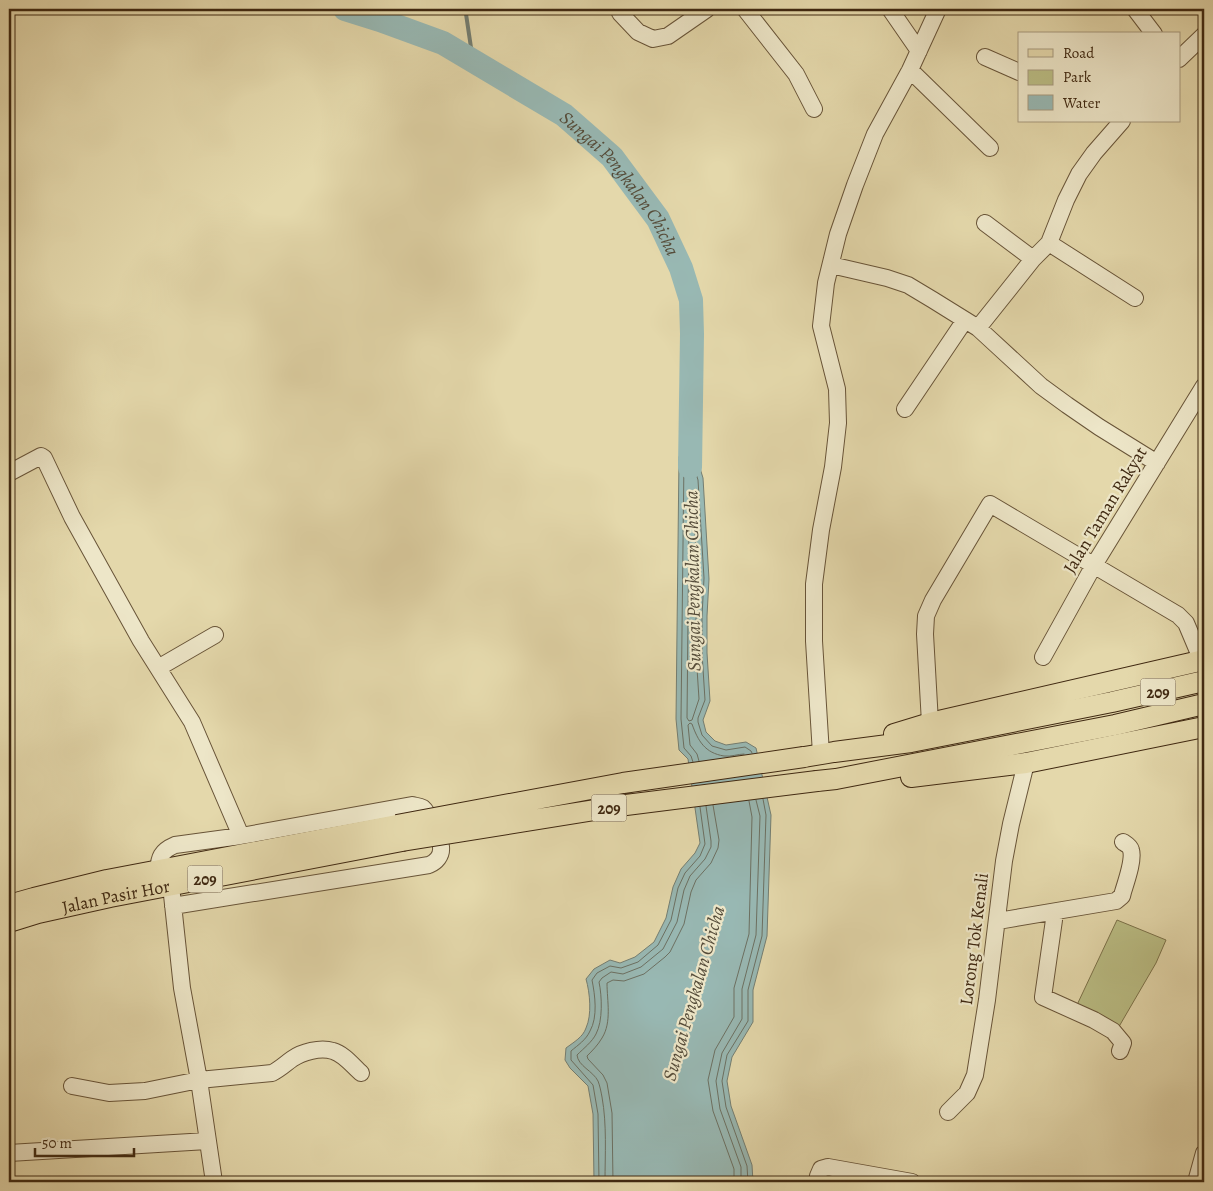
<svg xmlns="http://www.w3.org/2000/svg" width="1213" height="1191" font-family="Alegreya,serif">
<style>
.green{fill:#babd84;stroke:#7c724a}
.water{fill:#98b8b3;stroke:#747e72}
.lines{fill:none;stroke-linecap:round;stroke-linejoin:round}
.shore{stroke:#6c7062;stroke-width:1}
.stream{stroke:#747e72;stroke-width:4}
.river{stroke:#98b8b3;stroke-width:24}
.minor-casing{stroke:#685438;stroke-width:18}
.major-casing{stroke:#3f2811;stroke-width:22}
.minor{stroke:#ede6c8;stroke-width:16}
.major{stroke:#e4d8ab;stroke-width:20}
.major-bridge-casing{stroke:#3f2811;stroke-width:22;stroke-linecap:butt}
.major-bridge{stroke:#e4d8ab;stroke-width:20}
.labels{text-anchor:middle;stroke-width:4.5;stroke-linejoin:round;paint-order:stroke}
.shield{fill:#ede6c8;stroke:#736148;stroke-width:1}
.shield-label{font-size:16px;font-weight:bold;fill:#3f2811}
.street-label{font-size:18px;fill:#3f2811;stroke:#ede6c8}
.water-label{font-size:19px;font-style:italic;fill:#554c3a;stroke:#ede6c8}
</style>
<rect width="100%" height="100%" fill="#e4d8ab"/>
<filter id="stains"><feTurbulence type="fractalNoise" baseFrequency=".004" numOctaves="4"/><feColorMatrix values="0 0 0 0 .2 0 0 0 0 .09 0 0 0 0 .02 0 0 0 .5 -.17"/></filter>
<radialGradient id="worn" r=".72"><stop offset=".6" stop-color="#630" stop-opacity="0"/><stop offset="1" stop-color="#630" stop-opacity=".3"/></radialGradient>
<path class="green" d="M1117,920L1166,940L1156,963L1117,1030L1076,1007Z"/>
<path class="water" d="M689,432L703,478L709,579L707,616V653L710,701L703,720L706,732L715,741L726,745L746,742L756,748L771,815L767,936L753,990V1022L732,1057L727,1081L731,1106L752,1165L753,1182H594L593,1114L588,1086L570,1068L565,1060L566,1048C574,1042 583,1037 586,1028C592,1015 590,993 586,979L594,969L610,960L620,963L635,957L654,942L666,918L673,887L681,869L695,853L700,843L688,759L679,750L676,719L679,457Z"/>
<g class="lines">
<path class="shore" d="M692,516L694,519L698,578L696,616V653L699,699L692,720L689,721L687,718L689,519Z
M699,761L697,754L690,745L688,725L690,723L692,724C698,741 705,753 724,756C731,757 738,754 744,754
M693,762L691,756L684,748L681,719L684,458L687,452L690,454L698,480L704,578L702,616V653L705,700L698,718V722L702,735L712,746L726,750L745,747L751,751L752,753
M599,1182L598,1114L593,1085L571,1060V1051C578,1045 586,1040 590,1031C598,1017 595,995 592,980L597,973L610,966L621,968L638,962L658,945L671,920L678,888L685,873L700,856L705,844L700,807
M605,1182C605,1154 607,1125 602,1097C601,1092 600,1086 598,1081C593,1071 578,1066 577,1055C584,1048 592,1042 596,1034C603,1021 602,996 599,982L602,978L611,972L623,974L641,967L663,949L677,922L684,890L690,876L705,859L711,847V841L706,806
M613,1182L612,1113L607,1083L603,1075L588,1059L587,1056C592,1051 598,1045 602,1038C612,1022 607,1001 607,983L613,980L624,981L644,974L665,957L670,952L684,924L691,892L696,880L711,863L718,848L719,840L713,805
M734,1182V1169L713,1111L708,1080L715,1050L734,1017V988L749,934L752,817L749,801
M741,1182V1167L720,1109L716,1081L722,1053L742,1019V989L756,935L760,816L756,800
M748,1182L747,1166L726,1107L722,1081L727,1055L748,1021V990L762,936L766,815L763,799"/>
<path class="stream" d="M463,9L466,14L473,61"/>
<path class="river" id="s1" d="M345,9L380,20L443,43L564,115L612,157L658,219L681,268L691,300L692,334L690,467"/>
<g class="minor-casing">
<path id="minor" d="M620,9V13L638,32L653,39L668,36L707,9
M745,9L796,74L814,109
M890,9L919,51
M1135,9L1154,34
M985,57L1019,72
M1179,59L1204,35
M910,70L990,148
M985,223L1033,259
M1049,243L1135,298
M831,265L887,278L908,285L933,300L978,328L1041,386L1067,405L1099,427L1157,463
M978,328L1033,259L1049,243L1066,200L1079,174L1094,153L1122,121
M905,409L965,320
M9,473L41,456L44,458L72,517L141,641L192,722L241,836
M1043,657L1094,565L1204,386
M158,668L215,635
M930,723L925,634L926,616L933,600L990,504L1178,615L1186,623L1202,661
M821,754L814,641V584L821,530L833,467L838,423L837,389L821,326L826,283L838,234L855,185L875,134L910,70L938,9
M158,871C159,857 161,851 175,845L241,836L412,805C416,806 419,806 423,808C428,812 441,840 441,847C442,856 436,862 429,865L173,906
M172,895L182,988L199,1080L214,1182
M1054,912V920L1043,997L1094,1020L1113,1031L1123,1043L1120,1051
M998,921L1116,901L1122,896L1123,892C1126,882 1134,860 1131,850C1130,846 1126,844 1123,842
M72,1086L109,1093L145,1091L199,1080L272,1073C280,1069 285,1064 292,1059C302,1052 320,1047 333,1051C344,1054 353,1066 361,1073
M948,1112L967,1093L975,1075L987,1000L1004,861L1011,824L1026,763
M9,1153L207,1141
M817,1182L818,1176L821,1169L828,1167L912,1182
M1196,1182L1204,1153"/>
</g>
<g class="major-casing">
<g id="major">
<path d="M894,734L930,723L1204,660"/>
<path d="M804,757L834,752L911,742L1112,702L1204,681"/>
<path d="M911,777L1026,763L1204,727"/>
<path d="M817,781L836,779L1115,725L1204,704"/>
<path d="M9,905L34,898L107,880L397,825"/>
<path id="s2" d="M9,922L38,913L110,897L402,841"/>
</g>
</g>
<use href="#minor" class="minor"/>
<use href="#major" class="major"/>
<g class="major-bridge-casing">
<path id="major-bridge" d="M397,825L623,783L804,757
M402,841L626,805L817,781"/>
</g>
<use href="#major-bridge" class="major-bridge"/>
</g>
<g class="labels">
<g class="shield">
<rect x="1140.5" y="678.5" width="35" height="27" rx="4"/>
<rect x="591.5" y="794.5" width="35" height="27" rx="4"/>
<rect x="187.5" y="865.5" width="35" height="27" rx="4"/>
</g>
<g class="shield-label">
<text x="1158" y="698">209</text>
<text x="609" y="814">209</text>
<text x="205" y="885">209</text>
</g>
<g class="street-label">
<text transform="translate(1105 510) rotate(-59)" y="6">Jalan Taman Rakyat</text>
<text dy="6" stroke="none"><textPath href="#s2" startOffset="110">Jalan Pasir Hor</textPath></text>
<text transform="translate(974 939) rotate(-83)" y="6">Lorong Tok Kenali</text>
</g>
<g class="water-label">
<text dy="7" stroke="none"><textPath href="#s1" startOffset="334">Sungai Pengkalan Chicha</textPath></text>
<text transform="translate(692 581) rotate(-91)" y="7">Sungai Pengkalan Chicha</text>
<text transform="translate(693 993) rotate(-74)" y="7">Sungai Pengkalan Chicha</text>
</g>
</g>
<rect width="1213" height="1191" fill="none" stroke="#e4d8ab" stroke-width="30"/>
<rect x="10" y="10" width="1193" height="1171" fill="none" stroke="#3f2811" stroke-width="2.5"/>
<rect x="15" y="15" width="1183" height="1161" fill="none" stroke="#3f2811"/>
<rect x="1018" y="32" width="162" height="90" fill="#ede6c8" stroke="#a79a7f"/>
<rect x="1028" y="49" width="25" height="8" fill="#e4d8ab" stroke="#a79a7f"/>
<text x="1063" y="58" font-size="15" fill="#3f2811">Road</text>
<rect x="1028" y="70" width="25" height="15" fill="#babd84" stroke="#a79a7f"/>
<text x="1063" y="82" font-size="15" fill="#3f2811">Park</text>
<rect x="1028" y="95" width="25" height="15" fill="#98b8b3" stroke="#a79a7f"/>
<text x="1063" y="108" font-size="15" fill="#3f2811">Water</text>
<path d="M35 1148v8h99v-8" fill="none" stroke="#3f2811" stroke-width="2.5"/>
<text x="42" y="1148" font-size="15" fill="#3f2811" stroke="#ede6c8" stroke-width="4" paint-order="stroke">50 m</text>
<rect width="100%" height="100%" filter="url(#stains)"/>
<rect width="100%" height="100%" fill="url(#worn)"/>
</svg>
